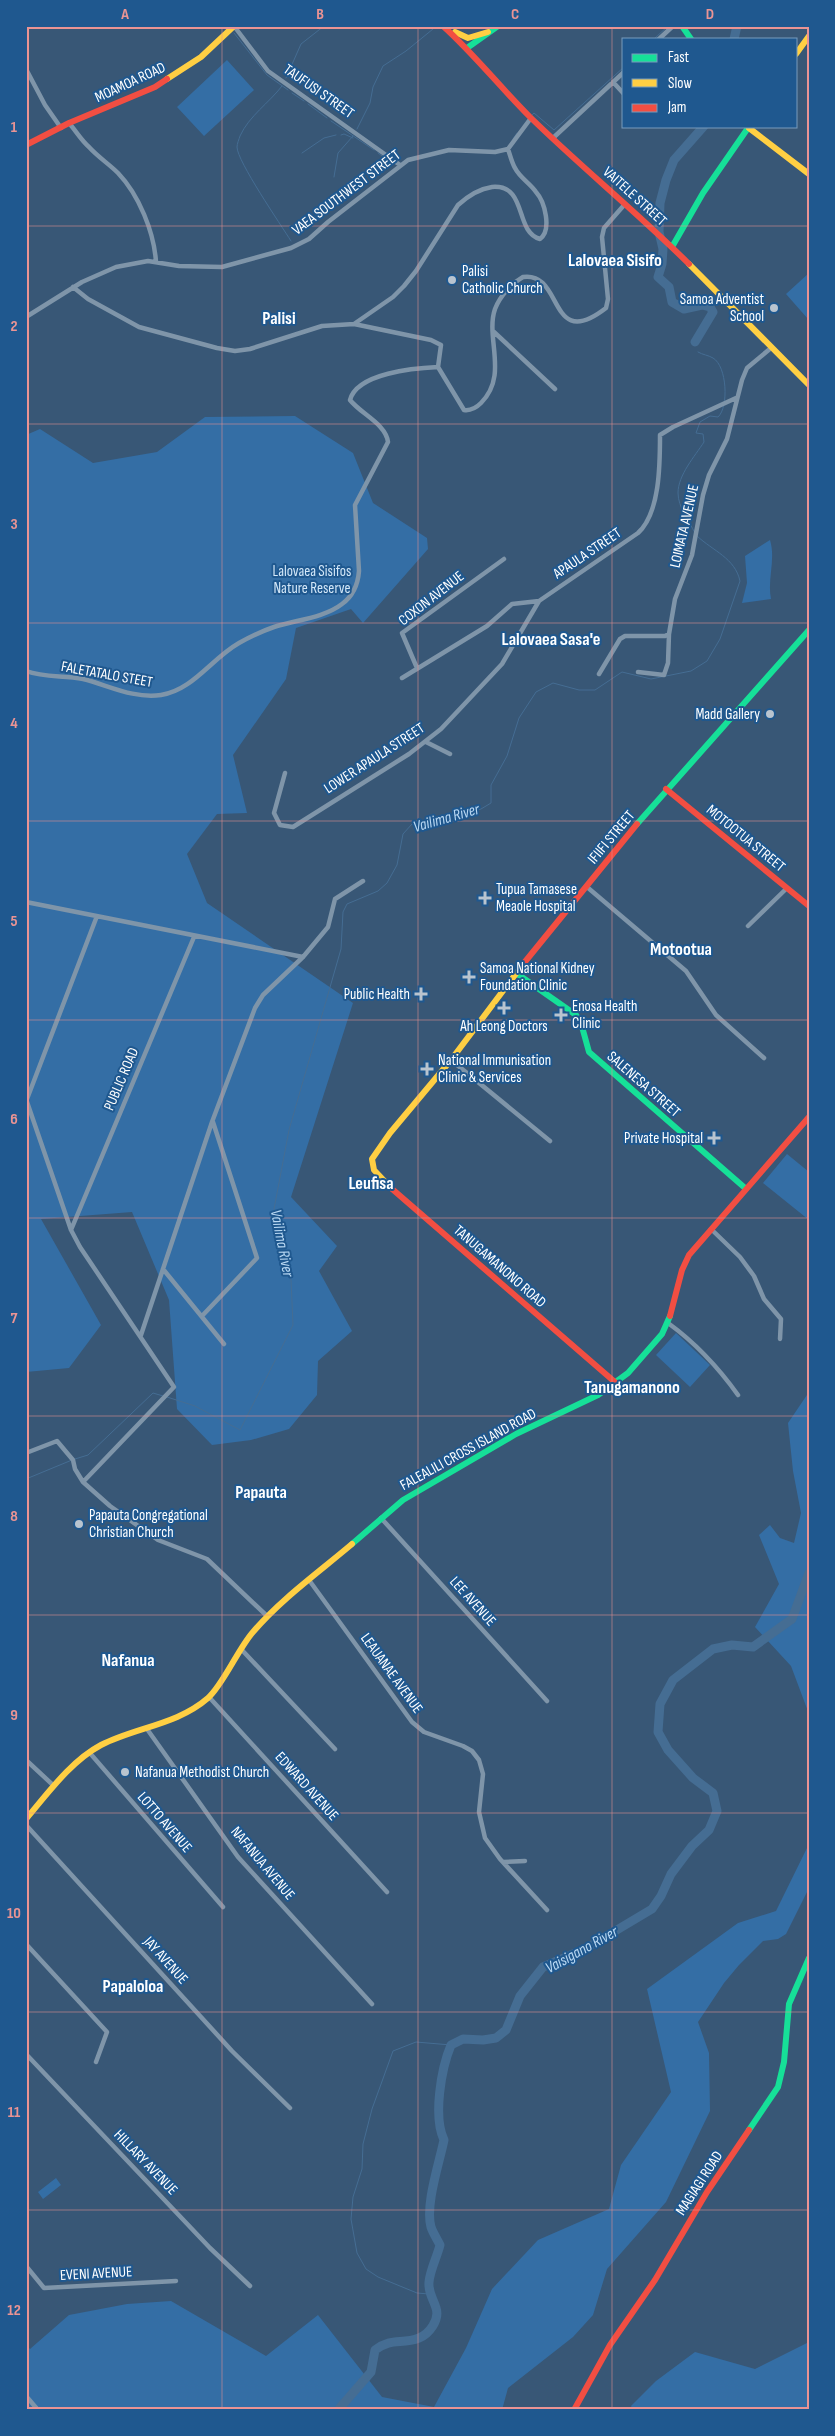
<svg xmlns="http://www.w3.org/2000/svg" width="835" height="2436" font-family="'Sofia Sans Condensed',sans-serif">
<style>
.green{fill:#346ea5}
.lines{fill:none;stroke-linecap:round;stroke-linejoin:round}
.stream{stroke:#456d93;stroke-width:1}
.river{stroke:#456d93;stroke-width:9}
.street{stroke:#7f95a9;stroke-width:4.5}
.fast{stroke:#16e098;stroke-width:6}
.slow{stroke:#ffcf43;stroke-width:6}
.jam{stroke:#f24e42;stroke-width:6}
.grid{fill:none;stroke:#ea9494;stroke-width:1;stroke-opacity:0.55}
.poi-dot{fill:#b9c4cf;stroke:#1f588f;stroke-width:2}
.labels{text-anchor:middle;stroke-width:4;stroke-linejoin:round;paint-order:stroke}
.street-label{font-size:15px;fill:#fff;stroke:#1f588f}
.poi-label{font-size:15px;fill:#fff;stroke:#1f588f;text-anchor:start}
.park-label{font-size:15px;fill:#d4e8f9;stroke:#1f588f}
.water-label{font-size:16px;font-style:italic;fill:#bad9f4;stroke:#1f588f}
.quarter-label{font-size:18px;font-weight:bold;fill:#fff;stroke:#1f588f}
.neatline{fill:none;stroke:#ea9494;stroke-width:2}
.grid-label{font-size:16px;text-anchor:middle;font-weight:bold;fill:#ea9494}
</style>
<rect width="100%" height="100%" fill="#385776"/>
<path class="green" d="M227,60L254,90L204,136L177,107Z
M809,273V318L808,319L786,294Z
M295,416L353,453L373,503L427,538L428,549L363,623L351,609L296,628L286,679L233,755L247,813L217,814L187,854L207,903L353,1003L291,1197L337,1246L319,1271L352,1331L318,1361L317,1395L289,1429L251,1440L212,1445L177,1409L169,1300L132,1212L41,1219L101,1325L69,1368L26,1372V435L40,429L93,463L157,452L205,417Z
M770,540C776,560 767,579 771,599L742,603L747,583L745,556Z
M787,1154L809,1172V1220L763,1183Z
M676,1333L710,1365L690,1387L656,1355Z
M809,1392V1714L791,1666L755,1627L779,1584L759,1535L770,1525L780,1538L794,1543L801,1513L793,1471L788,1423Z
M809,1838V1888L786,1934L778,1939L763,1941L739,1965L724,1983L698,2022L709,2053L710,2111L666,2202L607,2269L593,2315L573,2337L508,2388L502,2410H26V2345L30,2349L69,2315L127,2304L171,2301L266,2356L318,2315L382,2397L434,2407L466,2348L492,2289L538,2240L609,2209L621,2165L671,2092L647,1989L738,1923L776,1911L807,1848Z
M56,2178L61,2185L43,2199L38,2192Z
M809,2342V2410H633L631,2406L656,2381L695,2352L755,2369Z"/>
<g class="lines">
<path class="stream" d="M234,33L267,75L288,90
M654,39L668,26
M286,78L301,44L324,26
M282,86C269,103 249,116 240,136C239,139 237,144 237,147C237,161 281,225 291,241
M292,93L304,101
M308,104L327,118
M532,115L534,113L554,130L624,67
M331,121L374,150
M357,129L370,103L373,87L383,66L406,51L433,29
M341,135L344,134L353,138
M513,139L517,133
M302,153L324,138L336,135
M378,153L393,164
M334,177L338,153L353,136
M695,533C689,521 678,507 678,493C678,475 695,456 704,442L703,434L696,433L700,422L710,416L718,417C729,407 727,366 713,358C708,355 703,355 698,352
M167,1397L195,1406L240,1430L293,1325L291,1280L274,1209L289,1130L341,949L343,912L347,904L378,891L387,883L397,865L403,834L412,824L481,809L491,803V785L507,756L519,718L536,692L553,683L579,690H595L622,672L651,679L691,671L707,661L720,639L740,581C735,558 713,551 697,536
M75,1459L88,1455L153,1393L163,1396
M26,1479L72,1460
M429,2294L417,2293L378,2277L366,2269L357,2253L351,2219L353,2197L362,2169L363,2144L372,2109L393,2051L416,2042L451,2045"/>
<path class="river" d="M734,39L737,26
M695,342L713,312L710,307L702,305L684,309L672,302L669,287L658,277L662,264L663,249L659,232L660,203L666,180L674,160L704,126
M338,2410L371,2372L375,2350C392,2337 401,2345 419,2338C429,2334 440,2320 436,2308C433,2298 428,2293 429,2282C430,2270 437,2257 440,2245C437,2239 433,2233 431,2227C425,2205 439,2164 444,2140C433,2117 441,2069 451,2045L463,2039L483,2040L496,2038L506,2030L520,1996L543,1967L585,1949L652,1909L661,1896L671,1874L692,1846L709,1830L717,1811L713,1793L693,1778L668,1750L658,1732L660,1704L673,1680L713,1649L732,1645L753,1647L792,1619L809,1573"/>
<path class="street" d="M234,26L268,71L400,165
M659,39L673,26
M26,69L45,105L61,128
M613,82L624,94
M69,123C76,131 81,140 89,147C98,157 109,164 118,173C139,195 154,232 156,262
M553,138L624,72
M73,287L88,299L139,327L217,348L235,351L250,349L322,326L354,324L393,297L404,286L416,271L458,205C468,196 478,189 492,187C528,184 514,232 540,239C552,230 545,202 536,192C530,183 520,178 515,168C512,163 510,155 508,149
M26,317L82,282L116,267L148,261L179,266L222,267L291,248L309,239L328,222L408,160L449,150L495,152L508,149L531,118
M494,332L555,389
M438,367L464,410C471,411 476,408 481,403C509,375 485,338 495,309C500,296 511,284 523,277C564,271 548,353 606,308L608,299L602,237L604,228L625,204
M417,668L402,633L504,559
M26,671C45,678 63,675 83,679C108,685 133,699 161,695C193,690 211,659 239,643C250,637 262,631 274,627C295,620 324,618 342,604C353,596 358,584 359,571L355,505L388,442C386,424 361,414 350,400C357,373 415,368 438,367L441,345L431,340L354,324
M638,672L664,675L668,663L669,634
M599,674L620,639L625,636H665L669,634L675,599L692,555L703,495L709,475L727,439L742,380L747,368L771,348
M402,678L487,626L512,604L539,601L638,533C660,513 660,464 660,435L673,427L736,398
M426,742L450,754
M285,773L274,813L280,825L293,827L409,754L441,729L502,664L539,601
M587,887L686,971L716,1015L764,1058
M26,902L303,957
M748,926L787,888
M451,1060L550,1141
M26,1099L71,1230L80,1247L174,1387L83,1482
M27,1099L97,916
M711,1229L740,1257L754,1276L764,1299L781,1319L780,1339
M71,1230L194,937
M163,1269L224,1344
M202,1316L257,1258L213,1122
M668,1323C697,1344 718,1367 738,1395
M141,1335L212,1122L255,1008L263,995L303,957L328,927L335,899L363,881
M26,1453L57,1441L73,1460L75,1469L83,1482L110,1506L158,1540L207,1559L267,1616
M381,1518L547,1701
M309,1580L412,1722L424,1732L463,1746L472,1751L479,1760L483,1774L479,1812L485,1838L500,1859L547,1910
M241,1649L335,1749
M209,1697L387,1892
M147,1729L238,1857L372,2004
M89,1752L223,1907
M26,1760L54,1786
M26,1825L232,2051L290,2108
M503,1862L525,1861
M26,1944L107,2032L96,2062
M26,2054L210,2248L250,2286
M26,2266L44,2288L176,2281
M26,2396L38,2410"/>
<path class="fast" d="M682,26L691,39
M467,48L498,26
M672,247L703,193L748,128
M637,824L809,630
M516,973L576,1015L581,1023L589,1052L745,1188
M352,1544L403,1500L516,1434L598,1395L628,1373L662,1334L670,1316
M749,2130L778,2087L784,2062L789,2004L809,1958"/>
<path class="slow" d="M455,32L468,38L488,32
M796,54L809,36
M167,79L201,57L234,26
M749,128L809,174
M689,264L809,385
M391,1188L374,1170L372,1159L390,1133L451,1060L524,963
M26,1819C48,1793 71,1761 101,1745C136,1727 177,1725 208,1698C223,1685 238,1649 253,1632C281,1599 319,1572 352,1544"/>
<path class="jam" d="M443,26C474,54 500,87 530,117C581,167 638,213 689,264
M26,145L69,123L155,87L167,79
M666,789L809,906
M524,963L637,824
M391,1188L616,1383
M670,1316L682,1270L689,1255L809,1117
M574,2410L610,2345L655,2280L707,2192L749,2130"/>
</g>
<path class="grid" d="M222,26V2410M418,26V2410M612,26V2410M26,226H809M26,424H809M26,623H809M26,821H809M26,1020H809M26,1218H809M26,1416H809M26,1615H809M26,1813H809M26,2012H809M26,2210H809"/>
<g class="poi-dot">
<circle cx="452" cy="280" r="5"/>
<circle cx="774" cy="308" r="5"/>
<circle cx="770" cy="714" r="5"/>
<path d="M482.5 890.5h5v5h5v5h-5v5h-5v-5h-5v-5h5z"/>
<path d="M466.5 969.5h5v5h5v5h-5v5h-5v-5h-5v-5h5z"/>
<path d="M418.5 986.5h5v5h5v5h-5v5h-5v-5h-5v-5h5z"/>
<path d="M501.5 1000.5h5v5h5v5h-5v5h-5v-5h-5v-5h5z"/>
<path d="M558.5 1007.5h5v5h5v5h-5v5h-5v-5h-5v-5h5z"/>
<path d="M424.5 1061.5h5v5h5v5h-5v5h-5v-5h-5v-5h5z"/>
<path d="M711.5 1130.5h5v5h5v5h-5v5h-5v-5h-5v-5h5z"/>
<circle cx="79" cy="1524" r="5"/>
<circle cx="125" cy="1772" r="5"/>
</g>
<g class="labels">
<g class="street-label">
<text transform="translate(130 82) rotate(-25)" y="5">MOAMOA ROAD</text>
<text transform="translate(319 91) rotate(35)" y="5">TAUFUSI STREET</text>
<text transform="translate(346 192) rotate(-37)" y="5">VAEA SOUTHWEST STREET</text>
<text transform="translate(635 196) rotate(42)" y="5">VAITELE STREET</text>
<text transform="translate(684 526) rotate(-77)" y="5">LOIMATA AVENUE</text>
<text transform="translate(587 553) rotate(-34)" y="5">APAULA STREET</text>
<text transform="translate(431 598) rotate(-38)" y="5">COXON AVENUE</text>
<text transform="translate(107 674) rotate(10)" y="5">FALETATALO STEET</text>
<text transform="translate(374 758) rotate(-33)" y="5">LOWER APAULA STREET</text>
<text transform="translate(611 837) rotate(-50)" y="5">IFIIFI STREET</text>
<text transform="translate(746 838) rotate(39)" y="5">MOTOOTUA STREET</text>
<text transform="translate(121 1079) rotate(-67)" y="5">PUBLIC ROAD</text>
<text transform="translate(644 1084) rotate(41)" y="5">SALENESA STREET</text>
<text transform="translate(500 1266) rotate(41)" y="5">TANUGAMANONO ROAD</text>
<text transform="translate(468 1449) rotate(-29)" y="5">FALEALILI CROSS ISLAND ROAD</text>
<text transform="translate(473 1601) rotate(48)" y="5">LEE AVENUE</text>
<text transform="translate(392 1673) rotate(54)" y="5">LEAUANAE AVENUE</text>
<text transform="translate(307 1786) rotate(48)" y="5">EDWARD AVENUE</text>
<text transform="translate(165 1822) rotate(49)" y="5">LOTTO AVENUE</text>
<text transform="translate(263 1863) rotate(50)" y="5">NAFANUA AVENUE</text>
<text transform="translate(166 1960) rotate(48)" y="5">JAY AVENUE</text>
<text transform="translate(146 2162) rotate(46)" y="5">HILLARY AVENUE</text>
<text transform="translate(699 2183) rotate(-57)" y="5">MAGIAGI ROAD</text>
<text transform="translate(96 2273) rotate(-3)" y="5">EVENI AVENUE</text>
</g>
<g class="poi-label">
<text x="462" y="276">Palisi<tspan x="462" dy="17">Catholic Church</tspan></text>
<text x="764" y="304" text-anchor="end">Samoa Adventist<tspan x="764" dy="17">School</tspan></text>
<text x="760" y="719" text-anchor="end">Madd Gallery</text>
<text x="496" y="894">Tupua Tamasese<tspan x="496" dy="17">Meaole Hospital</tspan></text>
<text x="480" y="973">Samoa National Kidney<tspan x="480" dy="17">Foundation Clinic</tspan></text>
<text x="410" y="999" text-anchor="end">Public Health</text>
<text x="572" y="1011">Enosa Health<tspan x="572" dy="17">Clinic</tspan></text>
<text x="504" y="1031" text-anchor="middle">Ah Leong Doctors</text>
<text x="438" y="1065">National Immunisation<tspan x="438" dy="17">Clinic &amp; Services</tspan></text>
<text x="703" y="1143" text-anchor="end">Private Hospital</text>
<text x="89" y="1520">Papauta Congregational<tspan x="89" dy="17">Christian Church</tspan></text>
<text x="135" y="1777">Nafanua Methodist Church</text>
</g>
<g class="park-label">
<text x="312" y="576">Lalovaea Sisifos<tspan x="312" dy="17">Nature Reserve</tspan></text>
</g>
<g class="water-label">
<text transform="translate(446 817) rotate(-16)" y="6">Vailima River</text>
<text transform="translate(283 1243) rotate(79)" y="6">Vailima River</text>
<text transform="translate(581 1949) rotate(-29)" y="6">Vaisigano River</text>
</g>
<g class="quarter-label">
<text x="615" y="266">Lalovaea Sisifo</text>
<text x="279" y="324">Palisi</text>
<text x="551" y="645">Lalovaea Sasa'e</text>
<text x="681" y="955">Motootua</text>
<text x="371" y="1189">Leufisa</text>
<text x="632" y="1393">Tanugamanono</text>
<text x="261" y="1498">Papauta</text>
<text x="128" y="1666">Nafanua</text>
<text x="133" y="1992">Papaloloa</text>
</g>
</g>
<rect width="835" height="2436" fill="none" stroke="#1f588f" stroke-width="55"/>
<rect x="622" y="38" width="175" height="90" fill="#1f588f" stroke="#799bbc"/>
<rect x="632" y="54" width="25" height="8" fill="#16e098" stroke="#799bbc"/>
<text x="668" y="62" font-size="15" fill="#ffffff">Fast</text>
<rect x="632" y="79" width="25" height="8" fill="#ffcf43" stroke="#799bbc"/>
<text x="668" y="88" font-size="15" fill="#ffffff">Slow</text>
<rect x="632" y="104" width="25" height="8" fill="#f24e42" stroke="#799bbc"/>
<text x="668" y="112" font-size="15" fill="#ffffff">Jam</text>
<rect x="28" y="28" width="780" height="2380" class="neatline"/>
<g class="grid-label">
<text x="125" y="19">A</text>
<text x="320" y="19">B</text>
<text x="515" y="19">C</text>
<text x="710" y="19">D</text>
<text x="14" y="132">1</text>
<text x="14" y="331">2</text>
<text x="14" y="529">3</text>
<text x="14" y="728">4</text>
<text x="14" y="926">5</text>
<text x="14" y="1124">6</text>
<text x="14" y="1323">7</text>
<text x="14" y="1521">8</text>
<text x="14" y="1720">9</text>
<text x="14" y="1918">10</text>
<text x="14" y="2117">11</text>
<text x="14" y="2315">12</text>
</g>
</svg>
